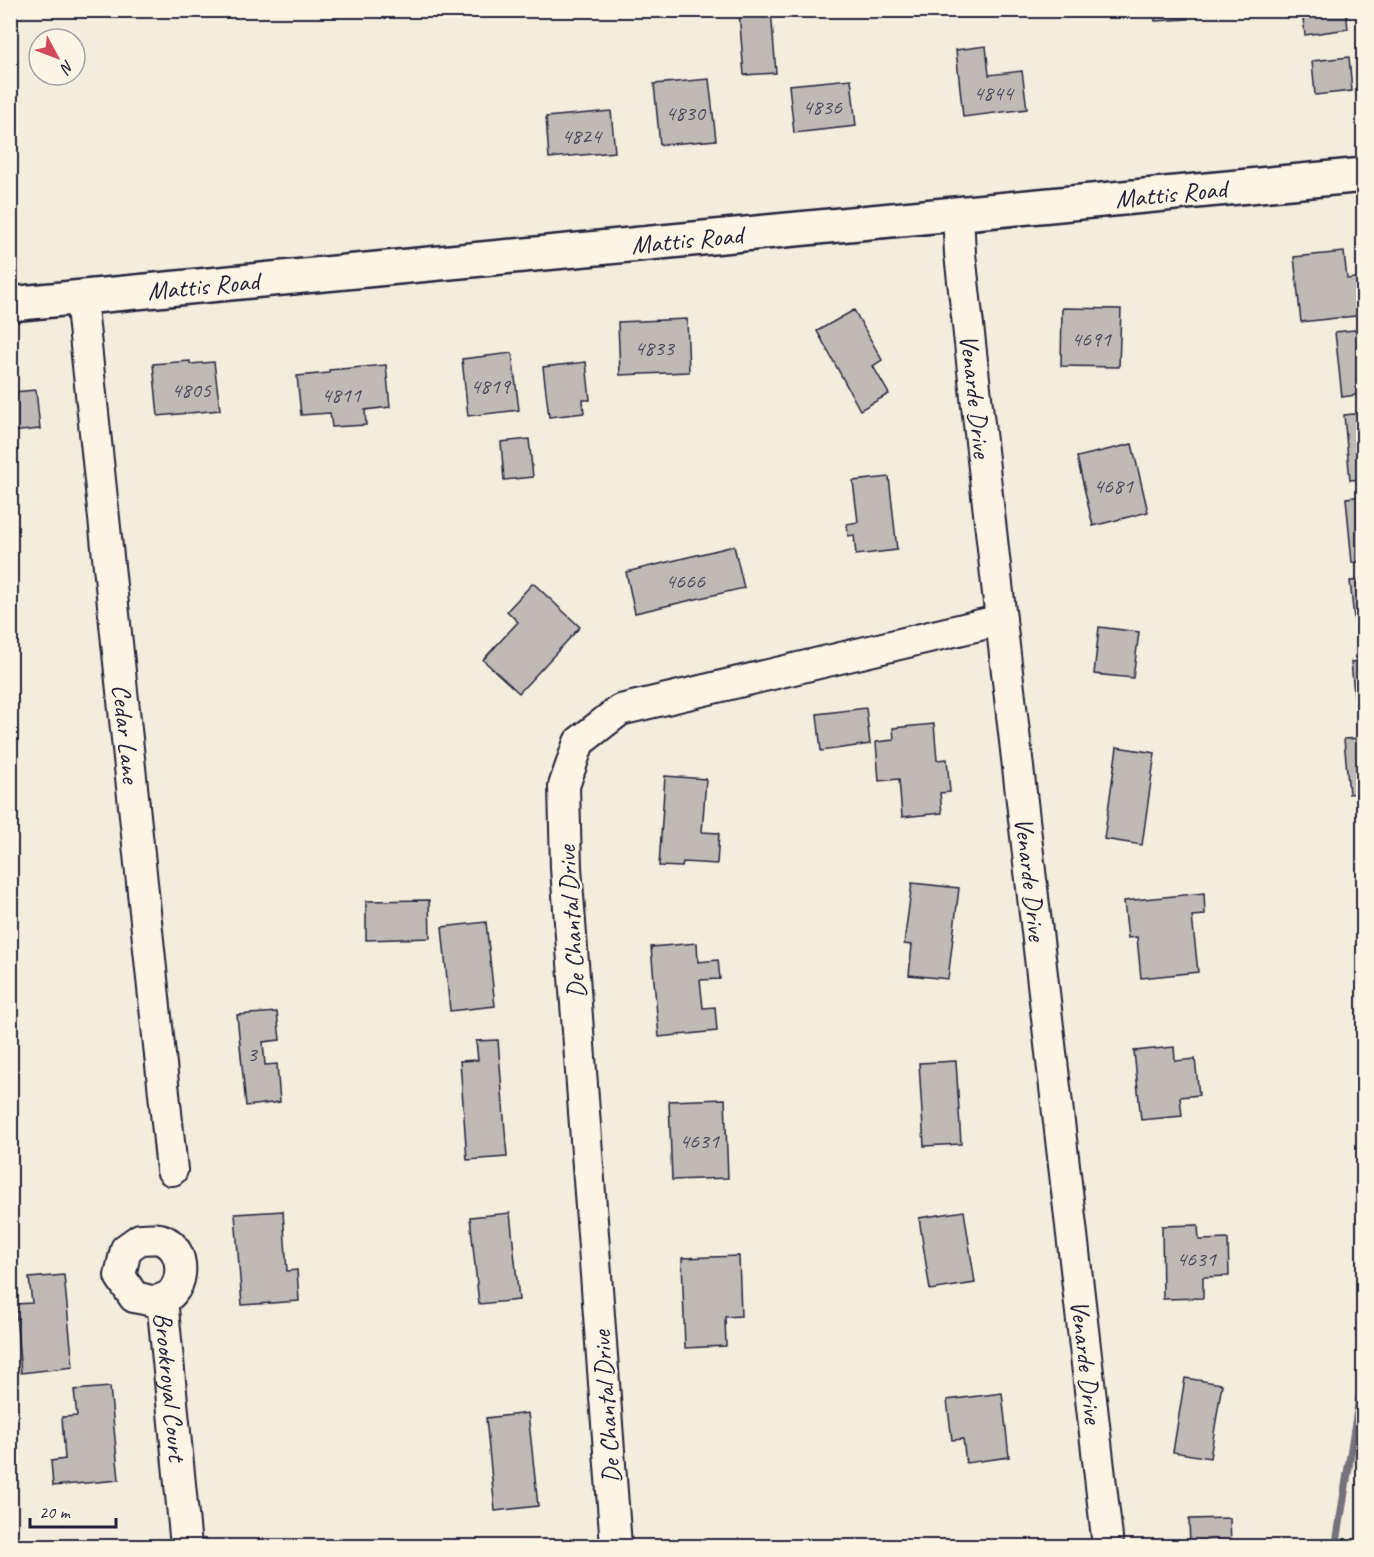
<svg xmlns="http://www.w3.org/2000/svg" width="1374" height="1557" font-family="Caveat,sans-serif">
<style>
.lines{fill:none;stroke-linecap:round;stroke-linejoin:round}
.stream{stroke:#75727b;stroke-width:8}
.building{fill:#bfbab6;stroke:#22223b;stroke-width:1.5}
.street-casing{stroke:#22223b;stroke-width:34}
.secondary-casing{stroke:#22223b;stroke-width:38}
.street{stroke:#fcf5e5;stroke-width:30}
.secondary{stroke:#fcf5e5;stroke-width:33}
.labels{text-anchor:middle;stroke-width:5;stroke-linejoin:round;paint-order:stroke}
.number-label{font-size:22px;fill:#49485a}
.street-label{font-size:26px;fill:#22223b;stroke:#fcf5e5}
</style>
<rect width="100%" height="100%" fill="#f3edde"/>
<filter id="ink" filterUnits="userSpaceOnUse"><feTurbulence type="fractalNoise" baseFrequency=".0167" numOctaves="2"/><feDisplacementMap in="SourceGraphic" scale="12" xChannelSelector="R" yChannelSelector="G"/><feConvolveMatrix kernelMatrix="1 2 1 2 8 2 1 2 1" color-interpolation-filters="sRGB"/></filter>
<g filter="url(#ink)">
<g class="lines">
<path class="stream" d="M1336,1546L1364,1369"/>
</g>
<path class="building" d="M752,10H771L776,73L744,75L739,12Z
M1155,10H1187L1188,19L1155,21Z
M1302,10H1346L1348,29L1305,35Z
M986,46L989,75L1022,71L1027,109L963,117L956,50Z
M1349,57L1352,91L1315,95L1312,61Z
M709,79L716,140L660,145L654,84Z
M851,79L856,126L794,133L789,85Z
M611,111L615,152L549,158L546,117Z
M1344,252L1347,279L1364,277V315L1301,322L1294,257Z
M1062,308L1121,309L1119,367L1061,366Z
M854,310L882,360L873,366L889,394L860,410L817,331Z
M687,319L689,372L620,375L618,322Z
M1364,329V394L1342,397L1335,332Z
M512,353L519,410L468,416L462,359Z
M190,361V364L214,362L220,410L158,416L153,364Z
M586,362L590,400H583L584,413L549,417L543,367Z
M386,365L390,407L365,410L366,425L332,427L330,413L301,415L297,376L329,373V370Z
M36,390L40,429L10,432V394H13V392Z
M1364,413V479L1350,480L1344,415Z
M529,439L533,477L504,480L501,442Z
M1132,444L1148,512L1093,526L1077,457Z
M889,477L897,550L856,555L854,535L848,536L847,524L858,522L853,481Z
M1364,496V561L1352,563L1346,498Z
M734,546L744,588L635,613L626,572Z
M1364,580V646L1357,647L1350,581Z
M533,583L580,627L519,693L483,660L518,622L507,611Z
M1099,627L1139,632L1133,678L1094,674Z
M1364,661V723L1357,724L1351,662Z
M866,708L870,744L821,751L817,714Z
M934,724L937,760L947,759L950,792L940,793L942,813L902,817L899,779L879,781L876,742L894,740L893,728Z
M1364,738V792L1349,794L1344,739Z
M1117,747L1155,753L1142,845L1104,839Z
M665,776L706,779L702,832L719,833L717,864L683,862L682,867L659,866Z
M912,883L959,888L948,979L909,975L912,945L904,944Z
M1204,893L1205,915L1192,916L1198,972L1141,978L1137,937L1128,938L1124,901Z
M429,900L430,938L366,940V901Z
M486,922L495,1006L450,1011L442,927Z
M697,943L698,962L718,960L720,979L700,980L703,1008L715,1007L717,1031L659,1037L651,947Z
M277,1012L280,1040L263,1042L265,1065L277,1064L280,1102L246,1106L237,1015Z
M498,1040L507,1157L467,1160L460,1061L478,1060L476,1041Z
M1174,1047L1175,1061L1195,1059L1199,1095L1180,1097L1182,1116L1141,1120L1134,1051Z
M956,1061L961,1144L924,1146L919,1063Z
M725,1099L728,1178L672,1180L669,1101Z
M283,1211L287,1271L297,1270L299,1301L242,1305L235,1214Z
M964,1211L975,1283L930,1290L919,1218Z
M510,1213L519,1300L479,1304L470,1217Z
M1198,1225L1199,1240L1228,1239L1229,1276L1203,1277V1298L1163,1299L1162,1226Z
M739,1256L741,1316L725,1317L726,1346L685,1348L682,1258Z
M64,1275L73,1367L21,1373L15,1304L32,1303L29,1278Z
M1185,1378L1222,1384L1210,1458L1173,1452Z
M110,1387L119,1480L53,1486L51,1461L65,1459L62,1417L77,1416L74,1390Z
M1002,1393L1009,1457L966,1463L963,1439L952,1440L947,1400Z
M528,1413L538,1506L495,1511L486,1418Z
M1230,1518L1231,1546H1190L1189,1519Z
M304,1542L305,1546H256Z"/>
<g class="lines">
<g class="street-casing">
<g id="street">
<path id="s1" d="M958,213L960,254L1001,620L1108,1546"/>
<path id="s2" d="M81,298L172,1170"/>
<path d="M140,1239C146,1239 154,1238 160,1239C190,1247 186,1301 153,1301C147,1300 140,1298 134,1297L120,1276L126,1249Z"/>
<path id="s3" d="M162,1299L186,1546"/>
<path d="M616,1546L566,868L564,786L579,742L620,710L1001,620"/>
</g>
</g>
<g class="secondary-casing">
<g id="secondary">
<path id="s4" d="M10,304L1364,175"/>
</g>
</g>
<use href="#street" class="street"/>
<use href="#secondary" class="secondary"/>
</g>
</g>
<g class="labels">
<g class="number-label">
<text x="993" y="100">4844</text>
<text x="822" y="114">4836</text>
<text x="685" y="120">4830</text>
<text x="581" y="143">4824</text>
<text x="1091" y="346">4691</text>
<text x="654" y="355">4833</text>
<text x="490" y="393">4819</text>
<text x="191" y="397">4805</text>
<text x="341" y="402">4811</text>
<text x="1113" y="493">4681</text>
<text x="685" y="588">4666</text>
<text x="252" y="1061">3</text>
<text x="699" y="1148">4631</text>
<text x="1196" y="1266">4631</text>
</g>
<g class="street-label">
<text dy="9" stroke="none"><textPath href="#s4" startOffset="1166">Mattis Road</textPath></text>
<text dy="9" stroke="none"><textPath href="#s4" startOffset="680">Mattis Road</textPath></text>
<text dy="9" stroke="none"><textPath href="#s4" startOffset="194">Mattis Road</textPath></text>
<text dy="9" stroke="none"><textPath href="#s1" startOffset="184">Venarde Drive</textPath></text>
<text dy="9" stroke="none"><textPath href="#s2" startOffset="438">Cedar Lane</textPath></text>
<text dy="9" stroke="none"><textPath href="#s1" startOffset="670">Venarde Drive</textPath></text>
<text transform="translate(571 922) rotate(-94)" y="9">De Chantal Drive</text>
<text dy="9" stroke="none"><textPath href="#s1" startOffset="1156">Venarde Drive</textPath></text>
<text dy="9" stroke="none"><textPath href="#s3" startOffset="88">Brookroyal Court</textPath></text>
<text transform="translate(606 1407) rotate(-94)" y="9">De Chantal Drive</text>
</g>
</g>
<rect width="1374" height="1557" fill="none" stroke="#fcf5e5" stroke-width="36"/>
<rect x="18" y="18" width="1338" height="1521" fill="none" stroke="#22223b" stroke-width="2" filter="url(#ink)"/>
<g transform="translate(57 57) rotate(131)"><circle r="28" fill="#fcf5e5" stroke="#a5a1a1" stroke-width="1.5"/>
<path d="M0-4.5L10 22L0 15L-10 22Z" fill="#d1495b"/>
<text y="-9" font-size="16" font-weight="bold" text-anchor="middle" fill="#22223b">N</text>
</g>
<path d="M30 1518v9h86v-9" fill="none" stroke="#22223b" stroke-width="3"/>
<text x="39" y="1518" font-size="18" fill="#22223b" stroke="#fcf5e5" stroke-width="4.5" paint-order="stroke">20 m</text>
</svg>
